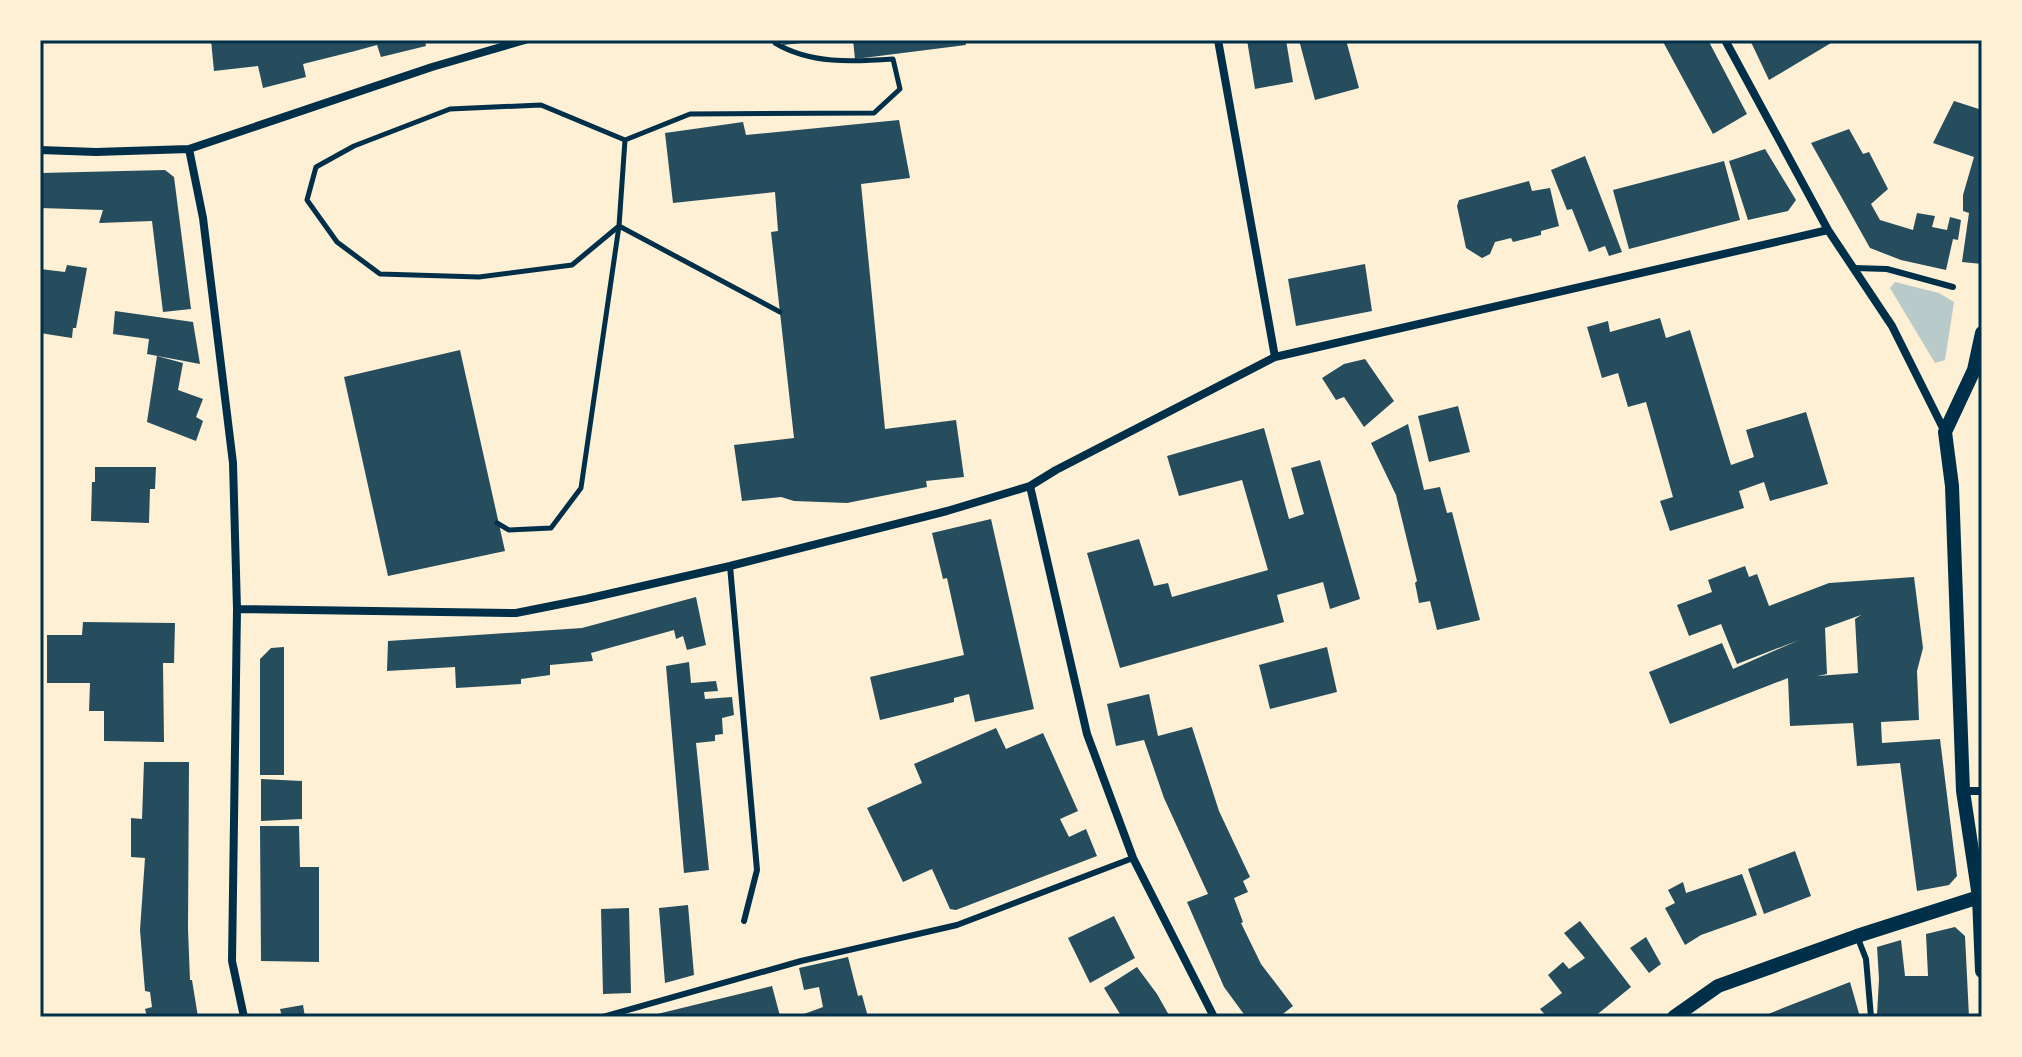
<svg xmlns="http://www.w3.org/2000/svg" width="2022" height="1057" font-family="Montserrat,sans-serif">
<style>
.green{fill:#b9caca}
.building{fill:#264d5e;fill-rule:evenodd}
.lines{fill:none;stroke-linecap:round;stroke-linejoin:round}
.path{stroke:#003049;stroke-width:5}
.service{stroke:#003049;stroke-width:6}
.minor{stroke:#003049;stroke-width:8}
.tertiary{stroke:#003049;stroke-width:14}
.neatline{fill:none;stroke:#003049;stroke-width:3}
</style>
<rect width="100%" height="100%" fill="#fdf0d5"/>
<path class="green" d="M1895,282L1939,293L1954,302L1945,360L1935,363L1890,288Z"/>
<path class="building" d="M211,40H425L426,46L381,57L377,45L355,51L303,64L306,77L263,88L258,66L214,71Z
M782,40H810V42L783,45Z
M853,40H965L966,45L855,59Z
M1247,40H1286L1293,82L1255,89Z
M1299,40H1346L1359,88L1315,100Z
M1662,40H1708L1747,114L1713,134Z
M1750,40H1836L1769,80Z
M1954,101L1982,110V264L1962,262L1969,213L1963,211V195L1974,157L1933,143Z
M899,120L910,178L861,184L885,429L956,420L964,477L926,481L927,487L847,503L794,501L781,497L742,501L734,445L794,438L771,232L778,231L775,192L673,203L665,133L743,122L746,135Z
M1849,129L1863,154L1869,152L1888,189L1871,204L1880,220L1913,230L1917,213L1935,216L1932,227L1947,230L1950,217L1961,220L1958,240L1953,239L1946,270L1901,260L1870,248L1811,143Z
M1765,149L1796,200L1788,211L1748,220L1729,161Z
M1585,156L1622,252L1609,256L1605,246L1589,252L1572,209L1567,210L1551,170Z
M1724,161L1740,220L1629,249L1613,190Z
M165,170L174,177L191,309L163,312L152,221L99,223L103,210L40,208V173Z
M1529,181L1532,191L1550,188L1559,226L1541,231V235L1513,242L1511,238L1495,242L1490,254L1482,258L1466,248L1457,206L1459,200Z
M1365,264L1372,311L1296,326L1288,279Z
M67,265L87,268L76,328H73L72,338L40,333L42,297L40,296V269L65,272Z
M115,311L193,322L200,364L147,354L149,339L113,334Z
M1660,318L1666,338L1690,330L1731,465L1754,457L1746,430L1806,412L1828,484L1770,501L1764,482L1739,491L1744,508L1670,531L1660,501L1673,497L1646,402L1628,407L1618,373L1602,378L1587,327L1608,321L1610,332Z
M460,350L505,551L388,576L344,377Z
M157,356L183,363L178,390L203,399L196,417L203,421L196,441L147,422Z
M1365,359L1394,401L1364,427L1344,397L1336,400L1322,378L1344,364Z
M1458,406L1470,452L1429,462L1418,416Z
M1408,424L1424,490L1440,487L1447,513L1452,512L1480,620L1437,630L1430,601L1419,603L1415,583L1417,581L1396,495L1371,443Z
M1264,428L1289,519L1304,514L1291,468L1320,460L1360,599L1330,609L1323,582L1277,595L1284,622L1120,668L1087,553L1139,539L1154,586L1168,583L1172,597L1268,570L1242,480L1179,496L1167,456Z
M95,467H156L155,489H150L149,523L91,521L92,482H95Z
M991,519L1034,709L975,722L969,694L954,698V702L880,720L870,677L964,655L947,578L943,579L932,533Z
M1745,566L1749,577L1757,574L1769,606L1829,583L1914,577L1923,648L1917,671L1919,720L1881,722L1882,743L1940,739L1957,876L1949,885L1917,891L1900,763L1857,766L1853,723L1790,726L1788,678L1670,724L1649,672L1722,643L1733,669L1799,640L1737,664L1721,624L1689,636L1677,605L1712,592L1708,580ZM1861,615L1855,619L1858,673L1817,676L1827,674L1825,628Z
M696,597L706,645L687,650L683,636L676,639L674,630L591,653L593,661L550,665V675L521,679V684L456,688L455,667L387,671L388,641L582,628Z
M83,622L175,623L174,663H163L164,742L104,741V711H89L90,683H47V635H82Z
M284,647V775H260V659L271,648Z
M1327,647L1337,692L1270,709L1259,665Z
M689,662L691,683L716,681L718,691L704,692L705,699L732,697L734,715L722,718L723,734L715,735V741L696,743L709,870L684,873L666,666Z
M1149,694L1158,736L1192,727L1219,811L1250,877L1243,881L1248,892L1234,898L1243,922L1241,923L1261,964L1293,1006L1279,1017H1246L1224,987L1187,902L1208,894L1164,798L1144,740L1116,746L1107,704Z
M996,728L1006,749L1043,733L1078,811L1060,819L1069,837L1086,829L1097,856L956,910L950,909L932,869L903,882L867,808L922,783L914,764Z
M144,762H189L188,929L190,980H192L198,1017H147L145,1009L152,1007L150,992L145,991L140,930L145,858L131,857V818L142,819Z
M261,779L302,781V819L261,821Z
M260,826H299L300,867H319V962L261,961Z
M1795,851L1811,896L1764,914L1748,869Z
M1742,874L1757,915L1701,935L1685,945L1665,908L1675,903L1668,890L1683,882L1686,893Z
M688,905L694,975L665,983L659,908Z
M629,908L631,993L603,994L601,909Z
M1114,916L1135,958L1090,983L1068,938Z
M1580,921L1631,987L1594,1017H1547L1540,1009L1562,993L1548,975L1563,962L1569,969L1585,958L1564,933Z
M1955,927L1965,936L1969,1017L1877,1015L1879,979L1877,947L1901,940L1905,976H1928L1926,934Z
M1646,937L1661,964L1649,973L1630,948Z
M848,957L858,996L862,995L868,1017H805L804,1014L823,1007L819,987L804,990L799,968Z
M1137,967L1157,994L1170,1017H1122L1120,1014L1104,988Z
M1850,982L1860,1017H1761L1788,1006Z
M772,986L780,1016L649,1017V1016Z
M303,1005L305,1017H282L280,1009Z"/>
<g class="lines">
<path class="path" d="M625,140L619,226L572,265L479,277L380,274L337,242L307,200L316,167L354,146L450,109L541,105L625,140L690,114L874,113L900,89L893,59C852,62 810,64 775,43L774,40
M497,523L509,530L551,528L581,488L619,226L780,312"/>
<path class="service" d="M1854,268L1887,269L1953,287
M730,566L757,870L744,921
M1857,936L1866,959L1871,1017
M603,1017L801,961L957,925L1133,858"/>
<path class="minor" d="M1218,40L1275,357
M1725,40L1828,230L1892,326L1945,432
M189,149L203,218L233,463L237,609L232,961L244,1017
M40,150L96,152L189,149L432,67L525,40
M1030,486L1087,734L1133,858L1214,1017
M237,609L516,613L586,599L730,566L947,511L1030,486L1056,470L1275,357L1828,230
M1963,791H1982"/>
<path class="tertiary" d="M1982,333L1974,370L1945,432L1952,486L1963,791L1979,897L1982,971
M1674,1017L1718,986L1857,936L1979,897"/>
</g>
<rect width="2022" height="1057" fill="none" stroke="#fdf0d5" stroke-width="84"/>
<rect x="42" y="42" width="1938" height="973" class="neatline"/>
</svg>
